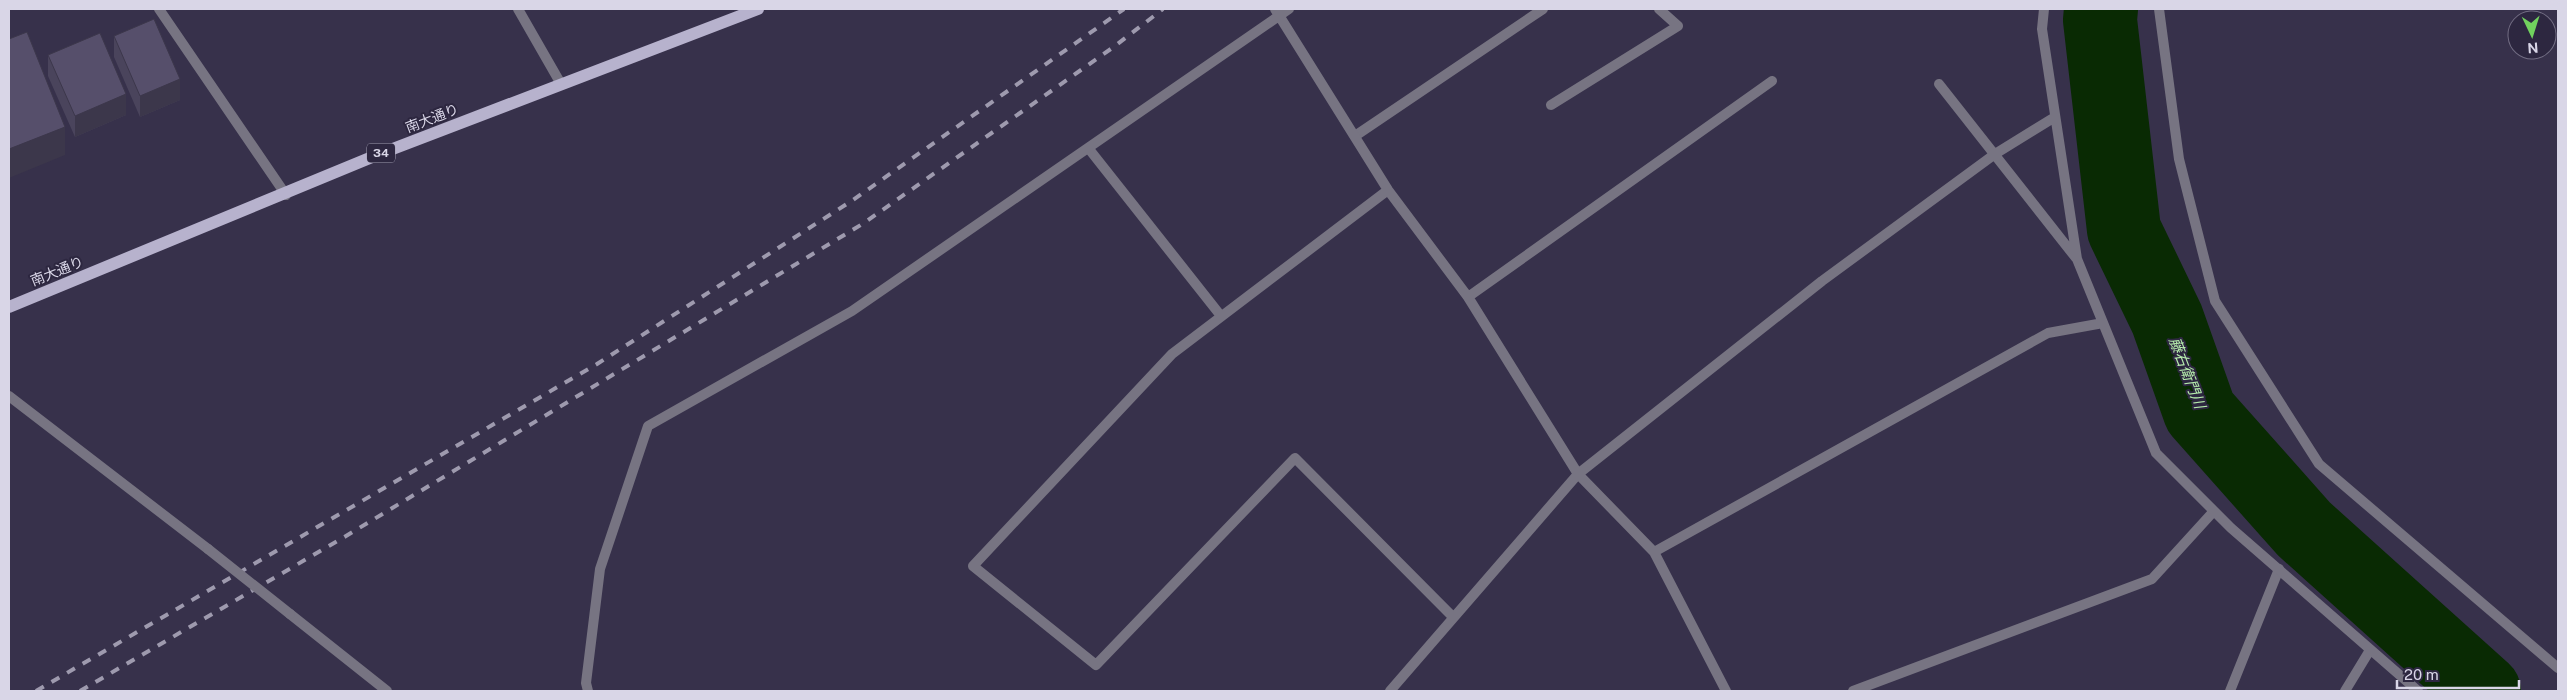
<svg xmlns="http://www.w3.org/2000/svg" width="2567" height="700" font-family="'Public Sans','Noto Sans JP',sans-serif">
<style>
.lines{fill:none;stroke-linecap:round;stroke-linejoin:round}
.river{stroke:#092a03;stroke-width:74}
.lane{stroke:#777482;stroke-width:10}
.street{stroke:#777482;stroke-width:10}
.primary{stroke:#b7b2cd;stroke-width:12}
.rail{stroke:#9e9aae;stroke-width:4;stroke-dasharray:9 9;stroke-linecap:butt}
.street-bridge{stroke:#777482;stroke-width:10}
.wall{fill:#4a445c}
.shaded-wall{fill:#3c374b}
.building{fill:#564f6b;stroke:#3c374b}
.labels{text-anchor:middle;stroke-width:4;stroke-linejoin:round;paint-order:stroke}
.shield{fill:#2d2740;stroke:#a5a2b5;stroke-width:1}
.shield-label{font-size:12px;font-weight:bold;fill:#d9d6e7}
.street-label{font-size:14px;fill:#d9d6e7;stroke:#2d2740}
.water-label{font-size:15px;font-style:italic;fill:#b7eead;stroke:#2d2740}
</style>
<rect width="100%" height="100%" fill="#37314b"/>
<g class="lines">
<path class="river" d="M2101,9L2100,20L2124,230L2167,319L2200,412L2304,529L2484,691"/>
<path class="lane" d="M1551,105L1678,26L1659,9
M1355,136L1543,9
M2230,691L2279,569"/>
<path class="street" d="M159,9L286,195
M518,9L561,84
M1275,9L1388,190L1468,297L1578,474L1654,552L1726,691
M2044,9L2042,29L2077,259L2156,453L2231,528L2418,691
M2159,9L2179,159L2215,301L2319,464L2558,668
M1939,84L2076,258
M1089,149L1221,316
M1388,190L1172,354L973,566L1096,665L1295,458L1453,617
M1468,297L1772,81
M9,396L208,549
M1654,552L2048,333L2103,323
M290,614L387,691
M588,691L586,683L600,569L648,426L852,311L1289,9
M1390,691L1578,474L1822,281L1995,154L2055,117
M1853,691L2152,579L2214,511
M2345,691L2370,650"/>
<path class="primary" d="M9,307L377,155L758,9"/>
<path class="rail" d="M36,691L597,364L853,200L1124,9
M80,691L346,536L864,223L1115,46L1163,9"/>
<path class="street-bridge" d="M208,549L290,614"/>
</g>
<path class="wall" d="M114,36L180,100L140,117L114,57Z
M48,55L126,115L75,137L48,76Z"/>
<path class="shaded-wall" d="M180,79V100L140,117V96Z
M126,94V115L75,137V116Z
M65,127V155L9,178V149Z"/>
<path class="building" d="M154,19L180,79L140,96L114,36Z
M27,32L65,127L9,149V39Z
M100,33L126,94L75,116L48,55Z"/>
<g class="labels">
<rect class="shield" x="367" y="143.5" width="28" height="19" rx="4"/>
<g class="shield-label">
<text x="381" y="157">34</text>
</g>
<g class="street-label">
<text transform="translate(432 118) rotate(-21)" y="5">南大通り</text>
<text transform="translate(57 271) rotate(-22)" y="5">南大通り</text>
</g>
<g class="water-label">
<text transform="translate(2187 373) rotate(69)" y="5">藤右衛門川</text>
</g>
</g>
<rect width="2567" height="700" fill="none" stroke="#d9d6e7" stroke-width="20"/>
<g transform="translate(2532 35) rotate(176)"><circle r="24" fill="#2d2740" stroke="#726d83"/>
<path d="M0-4L9 19L0 12L-9 19Z" fill="#71d25e"/>
<text y="-8" font-size="14" font-weight="bold" text-anchor="middle" fill="#d9d6e7">N</text>
</g>
<path d="M2397 680v8h122v-8" fill="none" stroke="#d9d6e7" stroke-width="2.5"/>
<text x="2404" y="680" font-size="15" fill="#d9d6e7" stroke="#2d2740" stroke-width="4" paint-order="stroke">20 m</text>
</svg>
